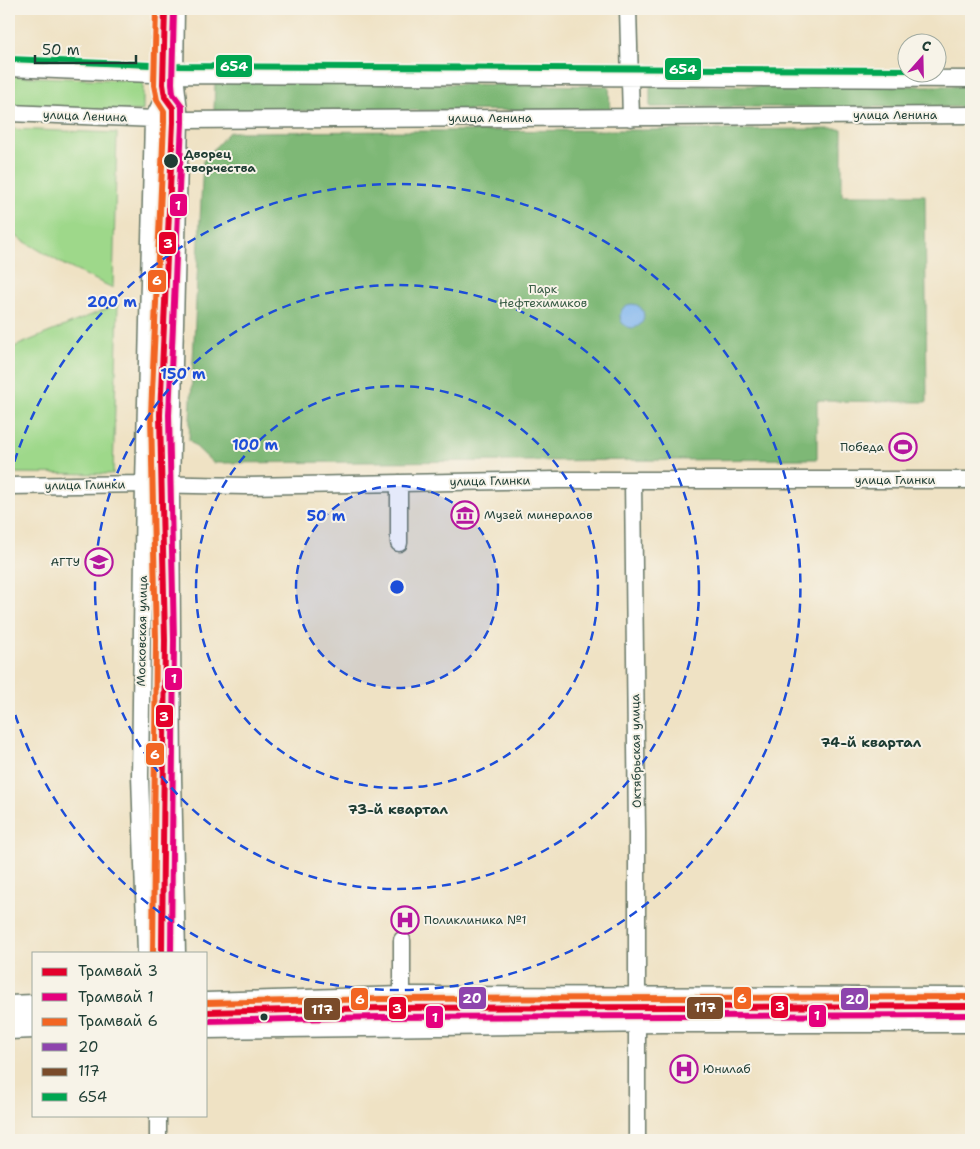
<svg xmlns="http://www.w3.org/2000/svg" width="980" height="1149" font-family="'Shantell Sans',sans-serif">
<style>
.green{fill:#9ed88a;stroke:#5e8a5f}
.forest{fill:#7eb876;stroke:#4e7a55}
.water{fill:#81b6ef;stroke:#507a92}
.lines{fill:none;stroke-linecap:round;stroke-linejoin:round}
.street-casing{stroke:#687766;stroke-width:19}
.secondary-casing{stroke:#687766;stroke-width:25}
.street{stroke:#fff;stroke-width:16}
.secondary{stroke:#fff;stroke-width:22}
.bus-1-casing{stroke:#f7f3e8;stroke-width:10}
.bus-2-casing{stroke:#f7f3e8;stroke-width:10}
.bus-3-casing{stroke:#f7f3e8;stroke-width:10}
.bus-1{stroke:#8e44ad;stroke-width:6}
.bus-2{stroke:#7a4b2a;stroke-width:6}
.bus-3{stroke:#00a651;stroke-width:6}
.tram-1-casing{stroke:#f7f3e8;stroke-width:10}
.tram-2-casing{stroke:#f7f3e8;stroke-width:10}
.tram-3-casing{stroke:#f7f3e8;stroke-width:10}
.tram-1{stroke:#e4002b;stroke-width:6}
.tram-2{stroke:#e5007d;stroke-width:6}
.tram-3{stroke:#f26522;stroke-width:6}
.ring{fill:none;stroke:#1d4ed8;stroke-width:2.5;stroke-dasharray:9 6}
.stop-dot{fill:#1f3d34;stroke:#f7f3e8;stroke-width:2}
.labels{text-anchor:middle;stroke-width:4;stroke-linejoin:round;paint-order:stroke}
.street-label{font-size:12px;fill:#1f3d34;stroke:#f7f3e8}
.stop-label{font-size:12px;font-weight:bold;fill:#1f3d34;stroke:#f7f3e8;text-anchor:start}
.park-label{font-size:12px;fill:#385c45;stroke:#f7f3e8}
.poi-label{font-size:12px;fill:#1f3d34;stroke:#f7f3e8;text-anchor:start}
.neighbourhood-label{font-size:14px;font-weight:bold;fill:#1f3d34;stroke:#f7f3e8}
.centre{fill:#1d4ed8;stroke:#f7f3e8;stroke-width:2.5}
.ring-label{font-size:15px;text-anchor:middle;font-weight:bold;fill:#1d4ed8;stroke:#f7f3e8;stroke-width:4;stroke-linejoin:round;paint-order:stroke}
.line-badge{stroke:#f7f3e8;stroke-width:2}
.badge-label{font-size:14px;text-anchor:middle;font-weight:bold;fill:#fff}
</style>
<rect width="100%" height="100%" fill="#f7f3e8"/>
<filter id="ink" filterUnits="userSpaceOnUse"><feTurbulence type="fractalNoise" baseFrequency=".02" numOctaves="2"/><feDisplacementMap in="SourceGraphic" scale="10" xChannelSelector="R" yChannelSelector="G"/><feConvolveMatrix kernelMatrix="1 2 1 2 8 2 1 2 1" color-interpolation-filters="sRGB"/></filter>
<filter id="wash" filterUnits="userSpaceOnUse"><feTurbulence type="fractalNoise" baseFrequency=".0096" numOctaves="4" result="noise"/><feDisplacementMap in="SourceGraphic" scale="20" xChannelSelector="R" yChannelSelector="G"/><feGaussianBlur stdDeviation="1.12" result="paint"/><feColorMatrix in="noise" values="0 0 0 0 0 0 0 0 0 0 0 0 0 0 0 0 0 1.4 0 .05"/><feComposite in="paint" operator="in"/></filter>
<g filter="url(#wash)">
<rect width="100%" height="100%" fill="#efe2c4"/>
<path class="green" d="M9,76L143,81V111L9,106Z
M9,129L117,133L113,288L66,266L17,237L9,236Z
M118,304L113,474L9,473V349Z"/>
<path class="forest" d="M215,81L609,86L610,110L214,111Z
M650,86H966V107H650Z
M842,129V195H925L927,402L817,401V459L213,463L189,440L203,161L229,132Z"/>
<path class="water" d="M620 316a12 12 0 1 1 24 0a12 12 0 1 1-24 0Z"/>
</g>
<g filter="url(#ink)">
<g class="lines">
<g class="street-casing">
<path id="street" d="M176,9L175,75L180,120L171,486L173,777L177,953
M628,9L631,118
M9,68L175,75L971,79
M9,113L180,120L971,115
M633,481L637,832V1140
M399,483V543
M9,486L144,484L245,486L557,480H971
M402,940V998
M146,953L140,776L144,484L153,119L175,75
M158,1115V1140"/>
</g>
<g class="secondary-casing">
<path id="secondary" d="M206,1004L402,998L971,999
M9,1007L34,1006
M206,1027L662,1021H971
M9,1028L34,1027"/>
</g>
<use href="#street" class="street"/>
<use href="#secondary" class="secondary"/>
<g class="bus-1-casing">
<path id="bus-1" d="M206,1004L402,998L971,999"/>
</g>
<g class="bus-2-casing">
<path id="bus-2" d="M206,1013L402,1007L971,1008"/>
</g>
<g class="bus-3-casing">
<path id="bus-3" d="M9,59L175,66L908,70
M206,1018L662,1012H971"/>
</g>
<use href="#bus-1" class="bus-1"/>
<use href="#bus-2" class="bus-2"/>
<use href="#bus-3" class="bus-3"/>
<g class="tram-1-casing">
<path id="tram-1" d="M162,953L165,640L160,415L173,122V108L165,97L163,84L165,9
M206,1012L381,1008L971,1006"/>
</g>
<g class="tram-2-casing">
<path id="tram-2" d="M171,953L174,640L169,415L182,122V106L173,94L172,83L174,9
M206,1021L381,1017L971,1015"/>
</g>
<g class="tram-3-casing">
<path id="tram-3" d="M153,953L156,640L151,415L164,122V111L157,100L154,85L156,9
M206,1003L381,999L971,997"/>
</g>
<use href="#tram-1" class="tram-1"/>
<use href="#tram-2" class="tram-2"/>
<use href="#tram-3" class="tram-3"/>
</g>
</g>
<circle cx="397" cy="587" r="101" fill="#1d4ed8" fill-opacity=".12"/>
<g class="ring">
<circle cx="397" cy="587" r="101"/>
<circle cx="397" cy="587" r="201"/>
<circle cx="397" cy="587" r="302"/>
<path d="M10 476A403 403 0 1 1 10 698"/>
</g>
<defs>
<g id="stadium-ring" transform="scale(1.4375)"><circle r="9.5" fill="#f7f3e8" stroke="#b5179e" stroke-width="1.5"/><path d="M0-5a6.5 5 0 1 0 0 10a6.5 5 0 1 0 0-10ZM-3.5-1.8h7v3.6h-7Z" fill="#b5179e"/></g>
<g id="museum-ring" transform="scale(1.4375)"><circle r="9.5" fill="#f7f3e8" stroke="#b5179e" stroke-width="1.5"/><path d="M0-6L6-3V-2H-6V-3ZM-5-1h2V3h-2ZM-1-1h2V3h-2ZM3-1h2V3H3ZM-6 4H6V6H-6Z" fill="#b5179e"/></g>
<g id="university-ring" transform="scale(1.4375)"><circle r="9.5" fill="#f7f3e8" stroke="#b5179e" stroke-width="1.5"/><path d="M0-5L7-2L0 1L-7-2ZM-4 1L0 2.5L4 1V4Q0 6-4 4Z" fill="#b5179e"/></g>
<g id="hospital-ring" transform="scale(1.4375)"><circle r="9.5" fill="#f7f3e8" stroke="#b5179e" stroke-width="1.5"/><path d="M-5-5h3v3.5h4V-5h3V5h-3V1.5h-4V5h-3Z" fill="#b5179e"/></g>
</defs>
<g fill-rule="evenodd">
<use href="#stadium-ring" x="903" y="447"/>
<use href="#museum-ring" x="465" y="515"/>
<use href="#university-ring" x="99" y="562"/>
<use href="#hospital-ring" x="405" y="920"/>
<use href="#hospital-ring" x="684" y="1069"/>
</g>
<g class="stop-dot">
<circle cx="171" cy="161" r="8"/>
<circle cx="264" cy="1017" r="4.5"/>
</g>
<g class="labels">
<g class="street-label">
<text x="895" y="119">улица Ленина</text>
<text transform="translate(85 116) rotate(2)" y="4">улица Ленина</text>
<text x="490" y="122">улица Ленина</text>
<text x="895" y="484">улица Глинки</text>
<text transform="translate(490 481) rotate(-1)" y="4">улица Глинки</text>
<text transform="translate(85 485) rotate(-1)" y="4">улица Глинки</text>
<text transform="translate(142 631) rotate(-89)" y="4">Московская улица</text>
<text transform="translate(636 751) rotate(-91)" y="4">Октябрьская улица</text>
</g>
<g class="stop-label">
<text x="184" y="158">Дворец<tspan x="184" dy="14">творчества</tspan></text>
</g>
<g class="park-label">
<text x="543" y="293">Парк<tspan x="543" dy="14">Нефтехимиков</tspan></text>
</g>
<g class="poi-label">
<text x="884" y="451" text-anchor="end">Победа</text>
<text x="484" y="519">Музей минералов</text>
<text x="80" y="566" text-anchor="end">АГТУ</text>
<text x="424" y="924">Поликлиника №1</text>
<text x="703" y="1073">Юнилаб</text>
</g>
<g class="neighbourhood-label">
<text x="871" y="747">74-й квартал</text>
<text x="398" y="814">73-й квартал</text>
</g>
</g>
<circle cx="397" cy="587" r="8" class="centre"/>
<g class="ring-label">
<text x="112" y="307">200 m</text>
<text x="183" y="379">150 m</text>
<text x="255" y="450">100 m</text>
<text x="326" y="521">50 m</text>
</g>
<g class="line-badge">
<rect x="215" y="54" width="38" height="24" rx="5" fill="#00a651"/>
<rect x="664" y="57" width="38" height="24" rx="5" fill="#00a651"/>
<rect x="169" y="193" width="19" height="24" rx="5" fill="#e5007d"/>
<rect x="158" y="231" width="19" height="24" rx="5" fill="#e4002b"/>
<rect x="147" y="269" width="20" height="24" rx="5" fill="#f26522"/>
<rect x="164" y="667" width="19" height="24" rx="5" fill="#e5007d"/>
<rect x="155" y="704" width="19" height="24" rx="5" fill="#e4002b"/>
<rect x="145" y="742" width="20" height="24" rx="5" fill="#f26522"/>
<rect x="733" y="986" width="19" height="24" rx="5" fill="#f26522"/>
<rect x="458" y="986" width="29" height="24" rx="5" fill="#8e44ad"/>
<rect x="840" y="987" width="29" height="24" rx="5" fill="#8e44ad"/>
<rect x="350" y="987" width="19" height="24" rx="5" fill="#f26522"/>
<rect x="770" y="995" width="19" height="24" rx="5" fill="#e4002b"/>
<rect x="686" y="996" width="38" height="24" rx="5" fill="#7a4b2a"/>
<rect x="388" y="996" width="19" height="24" rx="5" fill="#e4002b"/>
<rect x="303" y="997" width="38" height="24" rx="5" fill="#7a4b2a"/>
<rect x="808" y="1004" width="19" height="24" rx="5" fill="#e5007d"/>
<rect x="425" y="1005" width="19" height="24" rx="5" fill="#e5007d"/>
</g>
<g class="badge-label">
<text x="234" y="71">654</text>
<text x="683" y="74">654</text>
<text x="178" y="210">1</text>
<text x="168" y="248">3</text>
<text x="157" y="285">6</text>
<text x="174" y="683">1</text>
<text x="164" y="721">3</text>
<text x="155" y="759">6</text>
<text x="742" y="1003">6</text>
<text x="472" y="1003">20</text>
<text x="855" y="1004">20</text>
<text x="360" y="1004">6</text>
<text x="780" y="1011">3</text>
<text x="705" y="1012">117</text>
<text x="397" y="1013">3</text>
<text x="322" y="1014">117</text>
<text x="817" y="1020">1</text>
<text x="435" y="1022">1</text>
</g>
<rect width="980" height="1149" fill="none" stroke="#f7f3e8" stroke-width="30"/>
<rect x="32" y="952" width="175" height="165" fill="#f7f3e8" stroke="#a1aaa0"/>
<rect x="42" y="968" width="25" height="8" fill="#e4002b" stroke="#a1aaa0"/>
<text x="78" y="976" font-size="15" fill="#1f3d34">Трамвай 3</text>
<rect x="42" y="993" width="25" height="8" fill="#e5007d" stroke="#a1aaa0"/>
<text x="78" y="1002" font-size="15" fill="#1f3d34">Трамвай 1</text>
<rect x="42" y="1018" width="25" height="8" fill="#f26522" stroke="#a1aaa0"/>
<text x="78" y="1026" font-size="15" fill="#1f3d34">Трамвай 6</text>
<rect x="42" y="1043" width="25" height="8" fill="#8e44ad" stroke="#a1aaa0"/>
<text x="78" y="1052" font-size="15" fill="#1f3d34">20</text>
<rect x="42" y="1068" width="25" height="8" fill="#7a4b2a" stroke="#a1aaa0"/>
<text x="78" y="1076" font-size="15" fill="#1f3d34">117</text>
<rect x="42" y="1093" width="25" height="8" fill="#00a651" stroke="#a1aaa0"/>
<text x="78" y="1102" font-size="15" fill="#1f3d34">654</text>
<g transform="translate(922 58) rotate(20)"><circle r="24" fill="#f7f3e8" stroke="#a1aaa0"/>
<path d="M0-4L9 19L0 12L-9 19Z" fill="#b5179e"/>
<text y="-8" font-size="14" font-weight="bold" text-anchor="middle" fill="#1f3d34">С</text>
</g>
<path d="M35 55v8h101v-8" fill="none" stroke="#1f3d34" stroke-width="2.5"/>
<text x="42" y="55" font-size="15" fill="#1f3d34" stroke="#f7f3e8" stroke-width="4" paint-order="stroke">50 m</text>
</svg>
